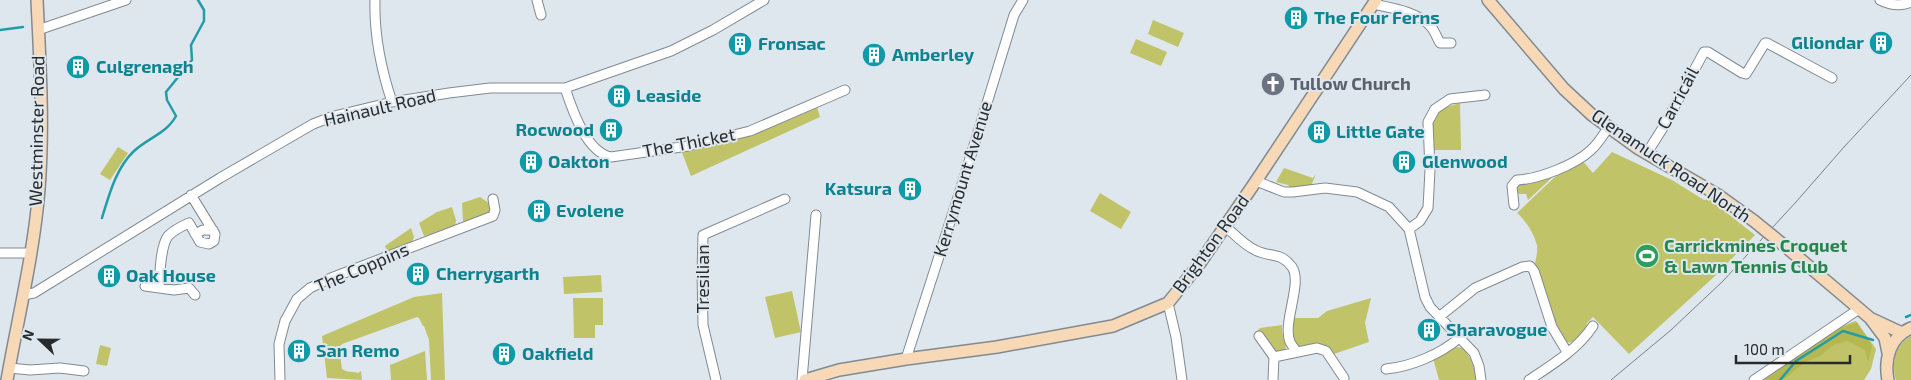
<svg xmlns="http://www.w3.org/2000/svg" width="1911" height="380" font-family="'Exo 2',sans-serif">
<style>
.green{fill:#c0c368}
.forest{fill:#b5b750}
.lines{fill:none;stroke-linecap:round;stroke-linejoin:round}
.stream{stroke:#249ca8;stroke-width:2.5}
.street-casing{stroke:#828a91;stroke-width:11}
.secondary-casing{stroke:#828a91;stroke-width:14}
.street{stroke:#fff;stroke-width:9}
.secondary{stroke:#f8d9b7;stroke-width:11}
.tram{stroke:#7b8186;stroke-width:1}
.secondary-bridge-casing{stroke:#828a91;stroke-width:14;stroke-linecap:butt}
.secondary-bridge{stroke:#f8d9b7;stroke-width:11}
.labels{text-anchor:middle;stroke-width:4;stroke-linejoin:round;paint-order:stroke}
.culture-label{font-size:18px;font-weight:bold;fill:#0d838f;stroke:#dee7ee;text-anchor:start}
.worship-label{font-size:18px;font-weight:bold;fill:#5b616d;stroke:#dee7ee;text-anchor:start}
.street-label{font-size:18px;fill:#282b2e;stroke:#dee7ee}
.leisure-label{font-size:18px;font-weight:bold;fill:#27864d;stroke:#dee7ee;text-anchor:start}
</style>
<rect width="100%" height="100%" fill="#dee7ee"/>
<path class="green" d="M1153,20L1184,33L1178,47L1148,34Z
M1136,39L1167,52L1161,66L1130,53Z
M1460,103L1461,150H1431L1430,126L1440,109Z
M817,107L820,117L691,176L681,150Z
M118,147L128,153L110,180L100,174Z
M1612,152L1672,180L1704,200L1709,199L1755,235L1715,276L1629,354L1593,317L1587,323L1586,332C1580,336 1574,345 1566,342C1556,338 1535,275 1535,264C1536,257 1538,252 1537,245C1533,232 1527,222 1517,213L1557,175L1582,160L1593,173Z
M1284,168L1313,178L1316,174L1311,186L1290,188L1288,185L1276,182Z
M1558,172L1528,200L1526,194H1519L1517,192L1516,185L1518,183Z
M1100,193L1131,212L1121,229L1090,211Z
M480,197L489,203L491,211L466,222L463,221L462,203Z
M452,207L456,220L455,227L424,236L419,223L437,212Z
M411,228L414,237L412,242L389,252L387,251L385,246Z
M601,275L602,292L564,294L563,277Z
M792,291L801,332L775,338L765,297Z
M442,293L445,380H431L429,340L424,326H423L419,318L417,317L342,344L339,348L342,369C347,373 353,371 358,373L361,371L362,380L327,378L322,336L414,297Z
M573,298H603V325H595V338H574Z
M1371,298L1365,323L1369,342L1331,355L1326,350L1301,352L1291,340L1293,318H1318L1327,311Z
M1855,321L1857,322L1876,349L1871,369L1864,380H1762L1808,347L1841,327Z
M1282,325C1281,335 1287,344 1286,354L1280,358L1263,333L1257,331L1260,328Z
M1911,336V380H1896C1891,363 1895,345 1911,336Z
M100,345L111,348L107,366L96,364Z
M1457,347L1463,348C1471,358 1475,367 1476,380H1439L1433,358Z
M425,351L427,380H391L390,365Z"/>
<path class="forest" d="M1857,323L1872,346L1868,363L1865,350L1848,341L1835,344L1820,356L1805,362L1783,380H1765C1784,367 1837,324 1857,323Z"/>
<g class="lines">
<path class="stream" d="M0,30L23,27
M102,218C109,195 116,168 134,151C148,138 167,133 176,116L167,100L166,92L192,60L191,45L204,21V10L198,0
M1906,317L1911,315
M1780,380L1796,361L1843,331L1873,340"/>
<g class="street-casing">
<path id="street" d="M375,0C374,35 381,69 392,102
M537,0L541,15
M1880,0C1890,5 1900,7 1911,2
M1373,4C1392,8 1420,12 1432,28C1435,32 1437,38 1440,43H1451
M38,30L126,0
M565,88C572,109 586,152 611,157L688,146L750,131L845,90
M1647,153L1664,126L1704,52H1708L1742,73L1746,74L1765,43H1767L1832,78
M1256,181L1284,192H1293L1325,188L1357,192L1389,207L1409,229L1425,297L1430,307L1474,353L1479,366L1481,380
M1514,205L1512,186L1517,180C1539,179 1575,165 1591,150C1598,144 1603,135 1608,128
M1225,226C1234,234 1244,245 1255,250C1270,258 1280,251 1292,267C1303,283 1282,323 1290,342C1292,346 1295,349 1297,352
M1409,229L1420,221L1428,208L1430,170L1428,122L1435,109L1450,99L1485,95
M195,234L203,230H213
M0,253H31
M145,286L174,290L189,288L195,295
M159,288C160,274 160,247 168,236C174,230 182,226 189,223L200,242L209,244L214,241L215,234L191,195
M23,295L34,293L220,178L313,124L334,116L392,102L449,93L490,88H565L671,51L713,30L764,0
M1168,303L1176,337L1182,380
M1439,317L1475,288L1522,267L1530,266L1534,271L1552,327L1567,352
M1259,336L1274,357L1273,380
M1274,357L1317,348L1326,351L1344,378
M906,359L960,191L1014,15L1023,0
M9,368L30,370L60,368L84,371
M1386,369C1410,367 1441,354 1459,338
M280,380L279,344L285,321L297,299L310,288L331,278L493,216L495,210L493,199
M716,380L703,325L702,273L703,235L785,199
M802,380L816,215
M1529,380C1552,365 1578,349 1593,326
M1754,380L1859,309"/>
</g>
<g class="secondary-casing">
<path id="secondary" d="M1488,0L1564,89L1592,115L1639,149L1718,195L1754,221
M1786,247L1870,318L1885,338L1888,353
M1872,319L1902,333
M7,380C18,317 34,253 39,189C44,126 40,63 37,0
M805,380L839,370L906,359L997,347L1113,326L1168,303L1200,263L1256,181L1376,0
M1888,380C1884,359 1890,337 1911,328"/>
</g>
<use href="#street" class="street"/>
<use href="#secondary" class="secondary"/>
<path class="tram" d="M1611,380L1671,330L1723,281L1796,202L1844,147L1911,75"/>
<g class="secondary-bridge-casing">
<path id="secondary-bridge" d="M1754,221L1786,247"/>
</g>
<use href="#secondary-bridge" class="secondary-bridge"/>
</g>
<defs>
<g id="building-disc" transform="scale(1.25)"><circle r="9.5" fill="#0f9aa8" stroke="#dee7ee"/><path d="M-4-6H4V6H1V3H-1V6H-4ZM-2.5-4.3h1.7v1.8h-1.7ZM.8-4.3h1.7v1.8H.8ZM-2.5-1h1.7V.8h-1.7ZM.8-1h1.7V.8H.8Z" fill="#fff"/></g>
<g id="church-disc" transform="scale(1.25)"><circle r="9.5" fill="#6b7280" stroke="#dee7ee"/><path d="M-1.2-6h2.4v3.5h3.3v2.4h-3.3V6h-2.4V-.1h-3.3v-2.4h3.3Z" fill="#fff"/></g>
<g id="stadium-disc" transform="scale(1.25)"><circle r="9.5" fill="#2e9e5b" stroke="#dee7ee"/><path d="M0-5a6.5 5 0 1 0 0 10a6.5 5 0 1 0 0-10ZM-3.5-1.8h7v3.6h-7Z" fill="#fff"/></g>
</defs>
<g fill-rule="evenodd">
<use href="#building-disc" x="1296" y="18"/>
<use href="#building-disc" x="1881" y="43"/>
<use href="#building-disc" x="740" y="44"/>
<use href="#building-disc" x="874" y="55"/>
<use href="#building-disc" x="78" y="67"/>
<use href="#church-disc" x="1273" y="84"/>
<use href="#building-disc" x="619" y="96"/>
<use href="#building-disc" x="611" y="130"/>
<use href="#building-disc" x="1319" y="132"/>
<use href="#building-disc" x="531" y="162"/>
<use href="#building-disc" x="1404" y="162"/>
<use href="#building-disc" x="910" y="189"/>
<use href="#building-disc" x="539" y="211"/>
<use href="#stadium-disc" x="1647" y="256"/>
<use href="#building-disc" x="418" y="274"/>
<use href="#building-disc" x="109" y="276"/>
<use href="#building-disc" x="1429" y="330"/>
<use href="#building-disc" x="299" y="351"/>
<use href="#building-disc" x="504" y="354"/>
</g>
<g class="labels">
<g class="culture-label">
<text x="1314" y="24">The Four Ferns</text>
<text x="1864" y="49" text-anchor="end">Gliondar</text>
<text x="758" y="50">Fronsac</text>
<text x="892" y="61">Amberley</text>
<text x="96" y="73">Culgrenagh</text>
<text x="636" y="102">Leaside</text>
<text x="594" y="136" text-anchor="end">Rocwood</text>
<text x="1336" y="138">Little Gate</text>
<text x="548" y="168">Oakton</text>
<text x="1422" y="168">Glenwood</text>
<text x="892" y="195" text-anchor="end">Katsura</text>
<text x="556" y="217">Evolene</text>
<text x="436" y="280">Cherrygarth</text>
<text x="126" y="282">Oak House</text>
<text x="1446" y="336">Sharavogue</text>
<text x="316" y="357">San Remo</text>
<text x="522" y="360">Oakfield</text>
</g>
<g class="worship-label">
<text x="1290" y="90">Tullow Church</text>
</g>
<g class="street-label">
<text transform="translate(1678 98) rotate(-62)" y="6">Carricáil</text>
<text transform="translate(380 108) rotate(-13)" y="6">Hainault Road</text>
<text transform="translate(37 131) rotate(-89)" y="6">Westminster Road</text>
<text transform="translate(689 143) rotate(-11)" y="6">The Thicket</text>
<text transform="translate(1671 166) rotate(34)" y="6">Glenamuck Road North</text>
<text transform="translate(963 179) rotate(-73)" y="6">Kerrymount Avenue</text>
<text transform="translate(1211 244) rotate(-54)" y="6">Brighton Road</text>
<text transform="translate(362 268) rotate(-23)" y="6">The Coppins</text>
<text transform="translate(703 279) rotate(-90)" y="6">Tresilian</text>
</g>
<g class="leisure-label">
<text x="1664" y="252">Carrickmines Croquet<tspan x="1664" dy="21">&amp; Lawn Tennis Club</tspan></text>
</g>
</g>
<g transform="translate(40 340) rotate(292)" stroke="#dee7ee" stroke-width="4" paint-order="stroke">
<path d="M0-4L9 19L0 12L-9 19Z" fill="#282b2e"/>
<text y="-8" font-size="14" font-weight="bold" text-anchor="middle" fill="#282b2e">N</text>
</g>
<path d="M1736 355v8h114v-8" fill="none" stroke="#282b2e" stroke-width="2.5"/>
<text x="1744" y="355" font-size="15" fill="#282b2e" stroke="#dee7ee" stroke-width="4" paint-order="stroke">100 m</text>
</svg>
